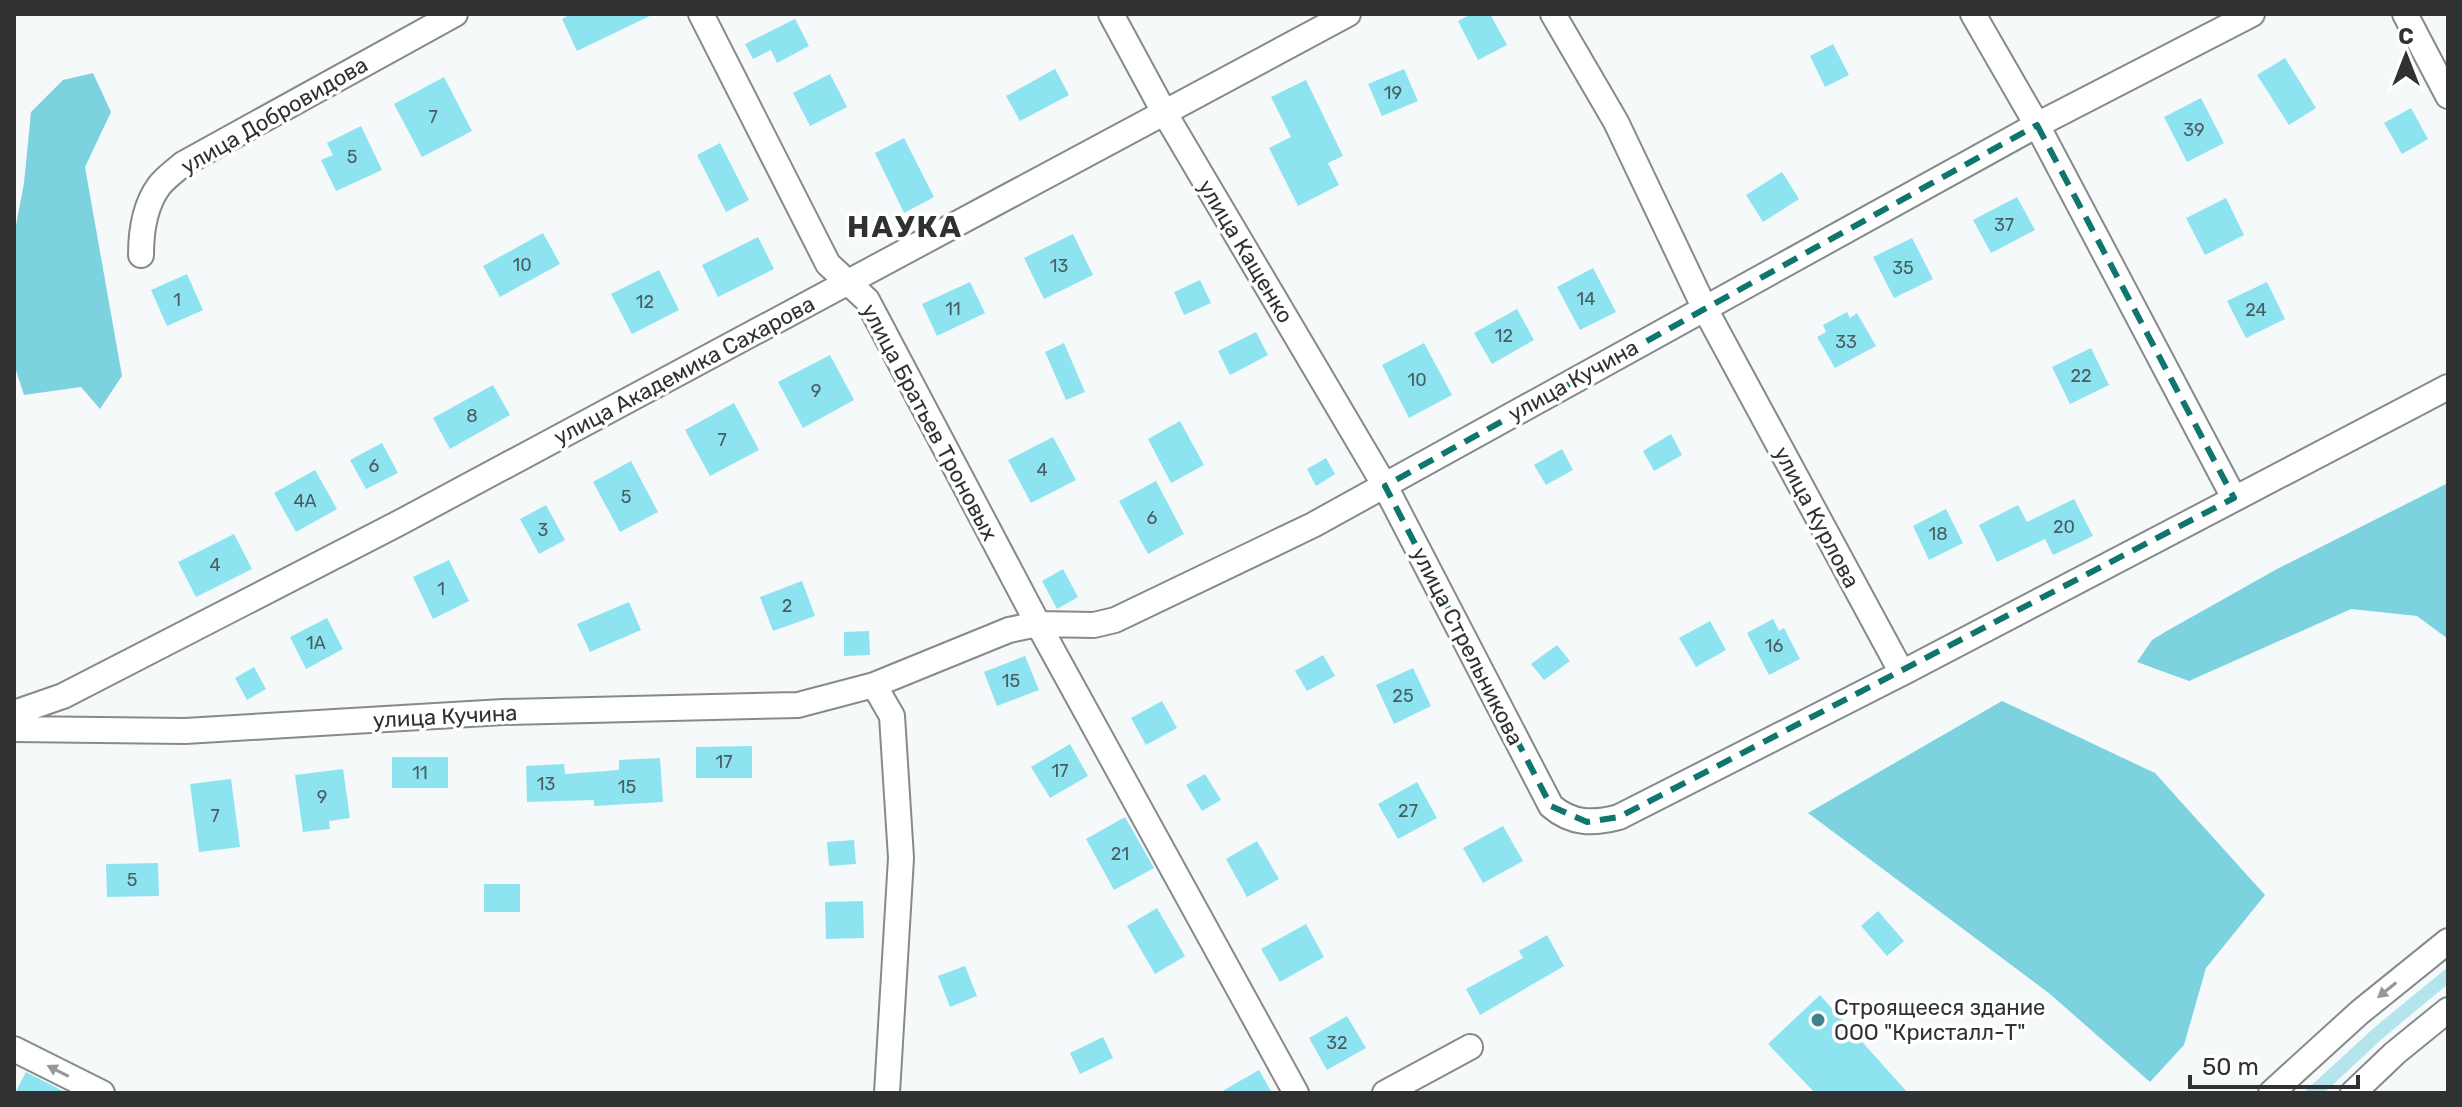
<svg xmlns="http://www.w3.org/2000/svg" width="2462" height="1107" font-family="Rubik,sans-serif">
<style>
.green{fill:#b4e5ed}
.forest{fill:#7dd2e0}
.building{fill:#8ee3f1}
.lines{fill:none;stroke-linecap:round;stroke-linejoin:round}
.minor-casing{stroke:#868a8b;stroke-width:28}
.minor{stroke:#fff;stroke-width:24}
.oneway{fill:#989898}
.marked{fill:none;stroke:#0f766e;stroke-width:6;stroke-dasharray:16 10;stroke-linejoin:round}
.poi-dot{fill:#3d838e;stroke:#fff;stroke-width:3}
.labels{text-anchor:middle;stroke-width:7;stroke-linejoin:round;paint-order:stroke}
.number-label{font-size:18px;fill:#485e62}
.street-label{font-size:22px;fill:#303132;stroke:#fff}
.poi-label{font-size:22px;fill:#303132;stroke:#fff;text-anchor:start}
.district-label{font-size:30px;font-weight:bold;letter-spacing:2px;fill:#303132;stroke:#fff}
</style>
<rect width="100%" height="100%" fill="#f5f9fa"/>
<path class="green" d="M2448,967V984L2383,1038L2324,1093H2303L2375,1027Z"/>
<path class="forest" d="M93,73L111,112L85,167L122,376L100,409L81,387L24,395L14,364V236L24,183L31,112L63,80Z
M2448,483V639L2417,616L2351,609L2189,681L2137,662L2152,640L2165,632L2277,569Z
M2002,701L2155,773L2265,895L2206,968L2184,1045L2150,1082L2050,994L1808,813Z"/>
<path class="building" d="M571,14H654L577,51L562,19Z
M1471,14H1490L1507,45L1478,60L1458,21Z
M795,19L809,46L777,63L771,50L753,59L745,44Z
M1833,44L1849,75L1825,87L1810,56Z
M2285,58L2316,108L2289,125L2257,75Z
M1055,69L1069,95L1020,121L1006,96Z
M1404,69L1418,101L1382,116L1368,84Z
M830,74L847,107L810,126L793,93Z
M444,77L472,131L422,157L394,104Z
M1306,80L1343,156L1328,163L1339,185L1298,206L1269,148L1291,137L1271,97Z
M2201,98L2224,143L2187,162L2164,117Z
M2411,108L2428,139L2402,154L2384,123Z
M361,126L382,170L336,191L321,160L333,155L327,143Z
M904,138L934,197L904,213L875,153Z
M720,143L749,200L726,212L697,155Z
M1782,172L1799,199L1763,222L1746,195Z
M2017,197L2035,230L1991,253L1973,220Z
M2226,198L2244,235L2205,255L2186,218Z
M543,233L560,264L500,297L483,266Z
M1073,234L1093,275L1044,299L1024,258Z
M758,237L774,269L718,297L702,265Z
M1912,238L1933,279L1894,298L1873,257Z
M1593,268L1616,312L1580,330L1557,287Z
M659,270L679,310L632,334L611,294Z
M187,274L203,310L167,326L151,290Z
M1200,280L1211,303L1184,315L1174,292Z
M970,282L985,313L937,336L922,304Z
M2267,282L2285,319L2246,338L2227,301Z
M1517,309L1534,340L1492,364L1474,333Z
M1847,312L1850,318L1857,313L1876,346L1835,368L1817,337L1826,332L1823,325Z
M1256,332L1268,355L1230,375L1218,351Z
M1064,343L1085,392L1066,400L1045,352Z
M1424,343L1452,395L1409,418L1382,365Z
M2091,348L2109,385L2070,404L2052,367Z
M830,355L854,400L803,428L778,382Z
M493,385L510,415L450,449L433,418Z
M734,403L759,450L710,476L685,430Z
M1180,421L1204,465L1171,483L1148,439Z
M1671,434L1682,455L1654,471L1643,451Z
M1053,437L1076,480L1031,503L1008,460Z
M382,443L398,473L366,489L350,460Z
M1562,449L1573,470L1546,485L1534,465Z
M1326,458L1335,474L1316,486L1307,469Z
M631,461L658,512L620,532L593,482Z
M315,470L337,509L296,532L274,493Z
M1156,481L1184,534L1148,554L1119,501Z
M2074,499L2093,536L2053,555L2045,539L1997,562L1979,525L2018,505L2027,522Z
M546,505L565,540L539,554L520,519Z
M1946,509L1963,543L1929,560L1913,526Z
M234,534L252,569L196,597L178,562Z
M449,560L469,601L433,619L413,577Z
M1063,569L1078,597L1057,609L1042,581Z
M802,581L815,616L773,631L760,597Z
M629,602L641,630L590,652L577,624Z
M327,618L343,649L306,669L290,637Z
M1773,619L1779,631L1784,628L1800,659L1769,675L1747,633Z
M1710,621L1726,650L1696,667L1679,638Z
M869,631L870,655L844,656V632Z
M1557,645L1570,661L1544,680L1531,664Z
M1323,655L1335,676L1307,691L1295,671Z
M1025,656L1039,690L997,706L984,672Z
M254,667L266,689L247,700L235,678Z
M1413,668L1431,706L1394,724L1376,685Z
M1162,701L1177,728L1146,745L1131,718Z
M1070,744L1088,776L1050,798L1031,767Z
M752,746V778H696V747Z
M392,757H448V788H392Z
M660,758L663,802L594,806V800L527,802L526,766L564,764L565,774L619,770V760Z
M343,769L350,818L329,821L330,829L303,832L295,775Z
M1205,774L1221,800L1202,811L1186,785Z
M231,779L240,847L199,852L190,784Z
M1417,782L1437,818L1398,839L1378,804Z
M1125,817L1154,868L1114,890L1086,839Z
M1503,826L1523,861L1483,883L1463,848Z
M854,840L856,864L829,866L827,842Z
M1257,841L1279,879L1247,897L1226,859Z
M158,863L159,896L107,897L106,864Z
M484,884H520V912H484Z
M863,901L864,938L826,939L825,902Z
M1157,908L1185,956L1155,974L1127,926Z
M1878,911L1904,941L1887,956L1861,926Z
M1306,924L1324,957L1280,982L1261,949Z
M1547,935L1564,966L1480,1015L1466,989L1523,958L1519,951Z
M965,966L977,996L950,1007L938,976Z
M1820,995L1908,1093H1815L1768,1044Z
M1347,1016L1366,1048L1327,1070L1309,1038Z
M1103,1037L1113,1058L1080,1074L1070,1053Z
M1259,1070L1272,1093H1219Z
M26,1072L67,1093H15Z"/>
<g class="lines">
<g class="minor-casing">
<path id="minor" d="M701,14L828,264L867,300L1038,624L1296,1093
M1111,14L1164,112L1385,486L1551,806C1572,824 1593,824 1619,817L1902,673L1704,307L1616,122L1553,14
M1973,14L2037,125L2234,498
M2405,14L2448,96
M141,255C141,232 145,205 159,186C165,178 175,171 183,164L455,14
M1902,673L2448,387
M874,685L892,716L901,858L887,1093
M14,713L63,696L399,523L1348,14
M14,729L185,731L503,712L798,705L874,685L1009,630L1038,624L1094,625L1115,620L1313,525L2037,125L2252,14
M14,1049L102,1093
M1385,1093L1470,1047
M2271,1093L2360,1012L2448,941
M2353,1093L2395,1053L2448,1010"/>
</g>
<use href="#minor" class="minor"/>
</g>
<defs><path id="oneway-solid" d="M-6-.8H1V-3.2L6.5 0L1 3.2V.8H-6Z" transform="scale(2)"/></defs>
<g class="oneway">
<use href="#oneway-solid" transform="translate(2387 990) rotate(141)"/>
<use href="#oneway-solid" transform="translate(58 1071) rotate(-153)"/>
</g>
<path class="marked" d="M2037,125L2234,498L1619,817L1587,822L1551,806L1385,486Z"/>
<circle class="poi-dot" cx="1818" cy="1020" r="8"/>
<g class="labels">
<g class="number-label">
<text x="1393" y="99">19</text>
<text x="433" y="123">7</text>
<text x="2194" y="136">39</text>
<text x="352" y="163">5</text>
<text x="2004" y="231">37</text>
<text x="522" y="271">10</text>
<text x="1059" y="272">13</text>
<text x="1903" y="274">35</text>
<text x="1586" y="305">14</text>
<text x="177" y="306">1</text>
<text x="645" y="308">12</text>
<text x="953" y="315">11</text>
<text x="2256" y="316">24</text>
<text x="1504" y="342">12</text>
<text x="1846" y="348">33</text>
<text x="2081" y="382">22</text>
<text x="1417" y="386">10</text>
<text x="816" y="397">9</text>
<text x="472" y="422">8</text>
<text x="722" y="446">7</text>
<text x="374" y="472">6</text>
<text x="1042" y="476">4</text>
<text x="626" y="503">5</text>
<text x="305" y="507">4А</text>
<text x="1152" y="524">6</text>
<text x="2064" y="533">20</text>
<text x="543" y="536">3</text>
<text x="1938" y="540">18</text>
<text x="215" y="571">4</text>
<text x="441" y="595">1</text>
<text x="787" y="612">2</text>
<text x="316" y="649">1А</text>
<text x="1774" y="652">16</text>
<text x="1011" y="687">15</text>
<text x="1403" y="702">25</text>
<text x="724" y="768">17</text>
<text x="1060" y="777">17</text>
<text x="420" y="779">11</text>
<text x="546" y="790">13</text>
<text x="627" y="793">15</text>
<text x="322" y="803">9</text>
<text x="1408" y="817">27</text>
<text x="215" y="822">7</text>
<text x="1120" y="860">21</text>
<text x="132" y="886">5</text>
<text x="1337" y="1049">32</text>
</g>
<g class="street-label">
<text transform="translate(274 115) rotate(-30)" y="8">улица Добровидова</text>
<text transform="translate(1246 251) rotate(59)" y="8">улица Кащенко</text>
<text transform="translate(684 370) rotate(-28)" y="8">улица Академика Сахарова</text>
<text transform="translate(1573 380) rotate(-29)" y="8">улица Кучина</text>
<text transform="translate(930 422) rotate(62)" y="8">улица Братьев Троновых</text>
<text transform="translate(1817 517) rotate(62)" y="8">улица Курлова</text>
<text transform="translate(1468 646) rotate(63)" y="8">улица Стрельникова</text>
<text transform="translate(445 716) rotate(-3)" y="8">улица Кучина</text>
</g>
<g class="poi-label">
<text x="1834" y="1015">Строящееся здание<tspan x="1834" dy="25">ООО "Кристалл-Т"</tspan></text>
</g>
<g class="district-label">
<text x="905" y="237">НАУКА</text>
</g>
</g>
<rect width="2462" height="1107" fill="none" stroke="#303132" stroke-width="32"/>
<g transform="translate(2406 56)" stroke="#ffffff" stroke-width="6" paint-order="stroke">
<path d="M0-6L14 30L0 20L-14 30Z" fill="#303132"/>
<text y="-12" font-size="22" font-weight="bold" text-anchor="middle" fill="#303132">С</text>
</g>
<path d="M2190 1075v12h168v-12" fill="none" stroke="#303132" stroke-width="4"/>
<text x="2202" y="1075" font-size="24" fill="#303132" stroke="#ffffff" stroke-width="6" paint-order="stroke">50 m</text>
</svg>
